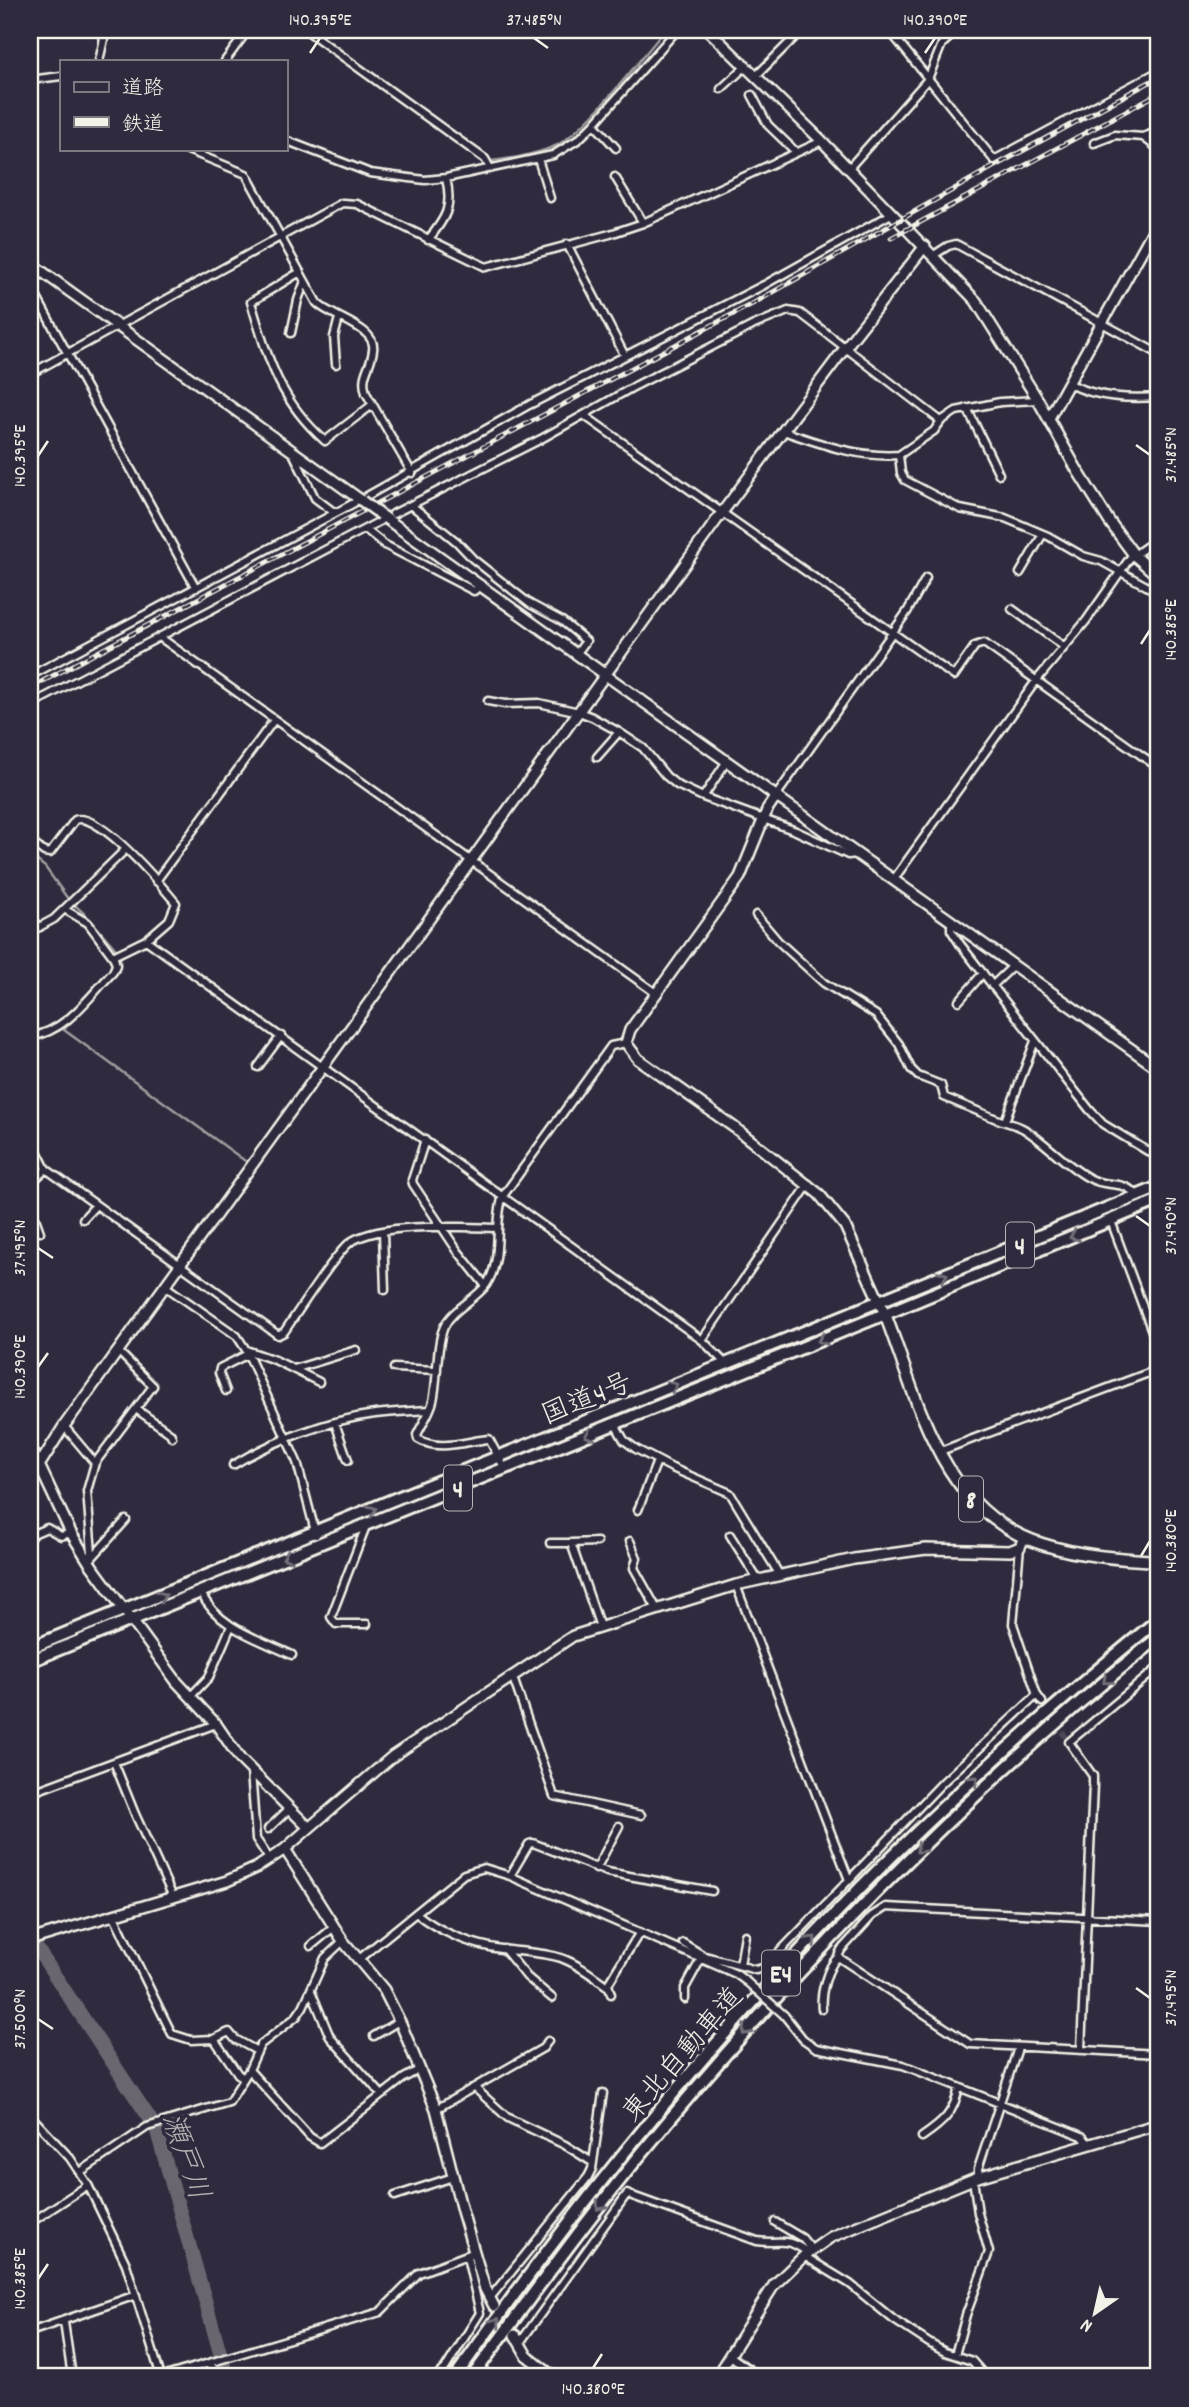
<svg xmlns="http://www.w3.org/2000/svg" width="1189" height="2407" font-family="Dekko,'Klee One',sans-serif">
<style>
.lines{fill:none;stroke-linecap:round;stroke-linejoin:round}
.stream{stroke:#a19ea0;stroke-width:2.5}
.river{stroke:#6a6670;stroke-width:14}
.street-tunnel{stroke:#4d4857;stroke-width:6;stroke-dasharray:6 3;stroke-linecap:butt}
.street-casing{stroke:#f4f1e8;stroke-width:11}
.secondary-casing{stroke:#f4f1e8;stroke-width:14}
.primary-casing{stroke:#f4f1e8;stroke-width:15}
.highway-casing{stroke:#f4f1e8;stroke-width:16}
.street{stroke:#2f2a3d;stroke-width:6}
.secondary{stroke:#2f2a3d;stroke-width:9}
.primary{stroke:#2f2a3d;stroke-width:10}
.highway{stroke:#2f2a3d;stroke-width:10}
.rail-casing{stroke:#f4f1e8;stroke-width:5}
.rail{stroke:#2f2a3d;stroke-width:2.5;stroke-dasharray:8;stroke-linecap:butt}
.street-bridge-casing{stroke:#f4f1e8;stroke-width:11;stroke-linecap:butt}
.secondary-bridge-casing{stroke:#f4f1e8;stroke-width:14;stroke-linecap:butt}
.street-bridge{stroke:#2f2a3d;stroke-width:6}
.secondary-bridge{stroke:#2f2a3d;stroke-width:9}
.oneway{stroke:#747079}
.ticks{fill:none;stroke:#f4f1e8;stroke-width:2.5}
.labels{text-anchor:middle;stroke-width:7;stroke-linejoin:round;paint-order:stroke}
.shield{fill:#2f2a3d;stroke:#b9b5b5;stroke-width:2}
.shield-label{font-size:26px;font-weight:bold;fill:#f4f1e8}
.street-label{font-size:28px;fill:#f4f1e8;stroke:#2f2a3d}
.water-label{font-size:30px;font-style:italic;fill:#b6b2b2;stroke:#2f2a3d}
.neatline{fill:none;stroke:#f4f1e8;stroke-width:2.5}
.ticks-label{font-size:18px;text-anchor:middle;fill:#f4f1e8}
</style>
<rect width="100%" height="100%" fill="#2f2a3d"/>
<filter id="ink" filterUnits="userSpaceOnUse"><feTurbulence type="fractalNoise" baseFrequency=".0143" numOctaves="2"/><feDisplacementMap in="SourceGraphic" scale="14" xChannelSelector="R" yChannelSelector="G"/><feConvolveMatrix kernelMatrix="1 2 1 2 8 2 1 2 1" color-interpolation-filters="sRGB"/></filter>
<g filter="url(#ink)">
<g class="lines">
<path class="stream" d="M466,149L484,162C507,159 531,156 553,147C582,136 642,57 665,30
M30,855L45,867L68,899L89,918L121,955L119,971L107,983
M79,1013L64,1030L248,1163"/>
<path class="river" d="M30,1938L156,2128L227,2377"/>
<path class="street-tunnel" d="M1042,1702L1069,1742"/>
<g class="street-casing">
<path id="street" d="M98,30L104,39L99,61
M306,30L485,159L490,168
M889,30L994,160L1159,71
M225,61L248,30
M756,76L802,30
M30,80L61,76
M721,89L746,66
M752,95L768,125L796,152
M594,124L616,148
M1143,137L1159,131
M285,140L370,173L425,180L446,178L553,155L579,139L594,124L677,30
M1094,143L1115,135L1143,137L1159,149
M185,149L246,174L317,303C330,317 377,327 373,350C371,368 360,374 366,393L412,473
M538,159L550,198
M849,168L928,79L942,44L958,30
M615,177L643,223
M428,240C446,218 453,207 446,178
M567,244L625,356
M934,255L948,246L956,244L1159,354
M300,272L251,302C268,359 279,400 325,441L372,405
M30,285L196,588
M291,333L298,300L305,281
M336,364L334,337L339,318
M30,374L342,203L357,204L486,267L610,234L643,223L822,141
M1070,384C1098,398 1129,399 1159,397
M1038,400L1000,402L956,411L941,421L934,431L899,455L901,473L905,480L960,509L1005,518L1048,536L1083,556L1101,561L1159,593
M967,408L999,474
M585,416L954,676L975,646L984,643L1159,768
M783,431C822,444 857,458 899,455
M293,453L315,498L335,513
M367,496L529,405L764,285L893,213
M411,505L457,542L473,559L530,604L562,621L586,641L577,653
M393,514L541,439L635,386L754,325L788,311L800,313L941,421
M365,529L385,545L474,591L481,585
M1020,573L1043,534
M1012,609L1063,646
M161,638L657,994
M30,676L354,503
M488,701L505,704L539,703L579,712L592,717L619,732L643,748L666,776L677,785L703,797L796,831L848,855L857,854
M30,705L380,521
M597,757L619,732
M776,796L907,612L926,578
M703,797L727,761
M30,841L44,852L50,853L75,820C98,810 161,885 176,903L169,920L146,940L702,1340L726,1364
M894,879L1036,681L1086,621L1130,558L1150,544L1159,529
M156,881L274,720
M756,915L778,941L824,983L876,1015L899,1044L911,1069L918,1076L941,1085L944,1097C961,1104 977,1111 994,1118C1004,1122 1015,1124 1024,1129C1048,1144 1065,1165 1089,1178C1108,1189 1121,1178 1138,1196
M30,919L40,927
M951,920V930L960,944L1089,1109L1103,1124L1159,1158
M30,932L54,919L126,849
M113,956L146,940
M992,986L1014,965
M959,1001L983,973
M30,1037C67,1031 88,998 113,972L116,965L114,958L88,923L64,909
M258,1067L281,1036
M1005,1121L1035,1041
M30,1137L46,1169L278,1335L284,1332C296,1315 338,1249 352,1241C384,1222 460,1227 497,1228
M425,1140L412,1180L413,1184L457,1250L485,1285
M30,1184L46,1169
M30,1204L40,1232
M83,1219L96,1205
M1111,1221L1159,1350
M383,1232L385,1290
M165,1286L237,1336L246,1350L297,1462L316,1535
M702,1340L809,1184
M246,1350L275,1360L319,1382
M394,1368L437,1370
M294,1369L356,1350
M226,1391L219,1373L220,1368L248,1354
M136,1409L170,1433L172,1437
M335,1423L348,1460
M615,1424L624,1440L636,1449L672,1468L730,1493L779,1574
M64,1426L95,1463
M938,1452L1159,1369
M233,1465C272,1441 329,1420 375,1414C393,1412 411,1411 429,1410
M505,1469L489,1439C466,1441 439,1452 418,1439L417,1435C422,1424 430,1413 433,1401C438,1380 436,1344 444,1327C452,1309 475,1300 486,1285C504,1259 493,1224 503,1196L611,1046L626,1043
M638,1510L657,1461
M366,1526L331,1617L336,1624H367
M730,1535L758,1580
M30,1538L33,1534L47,1528L61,1536L71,1533
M630,1541L637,1558L634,1568L657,1609
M550,1543H571L600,1627
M571,1543L597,1542
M1020,1547L1013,1624L1037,1695L1042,1702
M90,1560L126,1520
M89,1562L92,1553L87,1491L95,1463L153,1386L118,1351
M201,1593C218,1628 259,1639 292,1655
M512,1675L554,1796L641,1815
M191,1696L209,1677L231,1626
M114,1762L135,1814L173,1897
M251,1771L256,1839L270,1860
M30,1793L216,1724
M268,1829L289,1809
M596,1869L619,1826
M510,1876L529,1844L533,1843L607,1872L712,1891
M849,1880L943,1782L1037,1695
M416,1913C439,1932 472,1945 501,1949C521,1952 541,1952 561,1958C578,1964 593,1976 607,1986
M113,1914L172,2034L191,2040L214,2039L238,2074L244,2078
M1159,1921L886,1907L872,1916L841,1950L838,1957L970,2044L1159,2054
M683,1943L701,1954
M311,1946L334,1927
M504,1949L527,1977L552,1998
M359,1959L464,1874L484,1868L510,1876L736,1974L747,1982
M740,1965L745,1935
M311,1991L330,2037L382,2095
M611,1994L608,1984L640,1932
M685,1999V1988L701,1959L705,1956L756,1970L765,1967L849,1880L736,1585
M822,2009C820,1994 827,1967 838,1957
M784,2015L803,2039L816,2048L903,2065L1082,2136L1089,2144
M374,2036L399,2021
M214,2039L229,2032L235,2039L257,2051
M1081,2049L1093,1785V1776L1069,1742L1159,1667
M249,2070L310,2137L320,2143L404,2078L420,2069
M475,2088L508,2118L565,2145L592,2162
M436,2109L543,2048L548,2041
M30,2115L70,2158L88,2185L126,2264L161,2377
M922,2137C944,2122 954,2113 959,2087
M80,2172L147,2127L229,2102L249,2070L260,2045L296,2017L303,2007L325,1958L343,1941
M978,2177V2169L1018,2048
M395,2196L453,2177
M775,2222L802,2238L812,2250
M30,2223L88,2185
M804,2256L850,2284L894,2320L929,2343L945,2352L972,2361L986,2377
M490,2298L588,2177L592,2169L603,2093
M64,2322L72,2377
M30,2332L136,2295
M519,2344L627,2194L757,2241C785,2245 782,2235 809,2253
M729,2355L760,2377
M955,2355L966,2315L989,2252L978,2213L973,2179
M211,2363L216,2377
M162,2377L380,2312L419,2273L475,2252
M436,2377L445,2369L480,2313L467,2257"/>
</g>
<g class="secondary-casing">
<path id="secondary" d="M708,30L822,141L976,301L1038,400L1076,468L1109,521L1134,555L1159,577
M30,263L362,501
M1049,418L1159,220
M381,515L1159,1069
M776,796L768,808L740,877L630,1030L626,1043L638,1059L735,1128L819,1194L845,1226L885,1314
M30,1446L71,1533L89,1562L177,1682L216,1724L240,1759L309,1828L285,1849L343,1941L384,1990L401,2024L436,2109L462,2211L485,2289L494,2306
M40,1464L64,1426L721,514L845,348L925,246
M309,1828L393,1756L573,1636L736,1585L854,1559L926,1549L1010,1551L1020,1547L1024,1537
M30,1940L227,1881L256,1868L285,1849
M515,2335L527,2356L554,2377
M716,2377L774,2285L804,2256L831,2237L978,2177L1159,2124"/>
</g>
<g class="primary-casing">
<path id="primary" d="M885,1314C919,1403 941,1512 1042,1544C1079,1556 1121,1559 1159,1561"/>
</g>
<g class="highway-casing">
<path id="highway" d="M30,1648L1159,1187
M30,1661L885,1314L1159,1200
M455,2377C576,2205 712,2039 860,1888C954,1793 1055,1704 1159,1619
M472,2377C527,2302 582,2226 641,2154C796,1965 968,1790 1159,1637"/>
</g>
<use href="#street" class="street"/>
<use href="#secondary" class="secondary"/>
<use href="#primary" class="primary"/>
<use href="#highway" class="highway"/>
<g class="rail-casing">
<path id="rail" d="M891,238L1159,93
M30,688L754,303L993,167L1159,77"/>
</g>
<use href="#rail" class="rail"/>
<g class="street-bridge-casing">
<path id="street-bridge" d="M747,1982L784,2015"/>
</g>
<g class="secondary-bridge-casing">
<path id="secondary-bridge" d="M362,501L381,515"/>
</g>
<use href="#street-bridge" class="street-bridge"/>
<use href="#secondary-bridge" class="secondary-bridge"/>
</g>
<defs><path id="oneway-chevron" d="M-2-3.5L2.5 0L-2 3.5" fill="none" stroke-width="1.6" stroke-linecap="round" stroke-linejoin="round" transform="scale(1.75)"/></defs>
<g class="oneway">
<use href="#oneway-chevron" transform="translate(1074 1236) rotate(158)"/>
<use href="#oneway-chevron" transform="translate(943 1276) rotate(-22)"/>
<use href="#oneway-chevron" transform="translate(822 1340) rotate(159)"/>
<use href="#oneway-chevron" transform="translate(673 1386) rotate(-22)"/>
<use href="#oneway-chevron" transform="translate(589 1435) rotate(158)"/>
<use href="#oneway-chevron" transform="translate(372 1510) rotate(-22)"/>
<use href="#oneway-chevron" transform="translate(287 1557) rotate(158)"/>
<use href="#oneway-chevron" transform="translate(162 1596) rotate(-22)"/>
<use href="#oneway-chevron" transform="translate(1107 1680) rotate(140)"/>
<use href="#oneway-chevron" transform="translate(974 1780) rotate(-43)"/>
<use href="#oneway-chevron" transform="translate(920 1849) rotate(136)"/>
<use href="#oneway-chevron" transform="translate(812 1940) rotate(-47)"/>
<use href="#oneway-chevron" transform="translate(746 2031) rotate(132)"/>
<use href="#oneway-chevron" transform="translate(600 2206) rotate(128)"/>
<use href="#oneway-chevron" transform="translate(496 2322) rotate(-53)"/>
</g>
</g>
<path class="ticks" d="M534,38L548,48M310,53L320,38M925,53L935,38M1136,445L1150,455M38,456L48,441M1141,644L1150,630M1136,1216L1150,1226M38,1248L53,1258M38,1367L48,1353M1141,1556L1150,1541M1136,1988L1150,1998M38,2019L53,2029M38,2279L48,2264M593,2368L602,2354"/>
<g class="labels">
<g class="shield">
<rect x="1006" y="1222.5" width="28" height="45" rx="5"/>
<rect x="444" y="1465.5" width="28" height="45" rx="5"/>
<rect x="959" y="1476.5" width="24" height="45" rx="5"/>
<rect x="762" y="1950.5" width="38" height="45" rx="5"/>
</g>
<g class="shield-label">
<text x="1020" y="1254">4</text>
<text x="458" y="1497">4</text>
<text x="971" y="1508">8</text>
<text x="781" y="1982">E4</text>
</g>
<g class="street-label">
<text transform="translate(586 1397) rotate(-22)" y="10">国道4号</text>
<text transform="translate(681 2053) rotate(-49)" y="10">東北自動車道</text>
</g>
<g class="water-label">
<text transform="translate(187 2156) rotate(71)" y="10">瀬戸川</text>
</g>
</g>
<rect width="1189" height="2407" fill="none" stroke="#2f2a3d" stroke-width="77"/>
<rect x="60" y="60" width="228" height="91" fill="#2f2a3d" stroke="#7e7a81" stroke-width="2"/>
<rect x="74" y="82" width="35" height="10" fill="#2f2a3d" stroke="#7e7a81" stroke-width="2"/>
<text x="122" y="94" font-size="21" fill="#f4f1e8">道路</text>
<rect x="74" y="117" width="35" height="10" fill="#f4f1e8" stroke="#7e7a81" stroke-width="2"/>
<text x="122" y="130" font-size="21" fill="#f4f1e8">鉄道</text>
<g transform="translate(1095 2313) rotate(214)" stroke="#2f2a3d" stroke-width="5" paint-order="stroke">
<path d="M0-5L12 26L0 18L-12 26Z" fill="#f4f1e8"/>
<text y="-10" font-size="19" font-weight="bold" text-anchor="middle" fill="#f4f1e8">N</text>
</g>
<rect x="38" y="38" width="1112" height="2330" class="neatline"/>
<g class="ticks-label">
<text x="320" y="25">140.395°E</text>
<text x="534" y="25">37.485°N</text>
<text x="935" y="25">140.390°E</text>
<text transform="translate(1170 455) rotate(-90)" y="6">37.485°N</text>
<text transform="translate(19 456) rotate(-90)" y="6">140.395°E</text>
<text transform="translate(1170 630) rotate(-90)" y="6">140.385°E</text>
<text transform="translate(1170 1226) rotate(-90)" y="6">37.490°N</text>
<text transform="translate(19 1248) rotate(-90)" y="6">37.495°N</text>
<text transform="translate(19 1367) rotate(-90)" y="6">140.390°E</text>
<text transform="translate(1170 1541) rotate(-90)" y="6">140.380°E</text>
<text transform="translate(1170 1998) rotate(-90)" y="6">37.495°N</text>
<text transform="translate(19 2019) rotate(-90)" y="6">37.500°N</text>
<text transform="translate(19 2279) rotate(-90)" y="6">140.385°E</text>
<text x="593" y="2394">140.380°E</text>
</g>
</svg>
